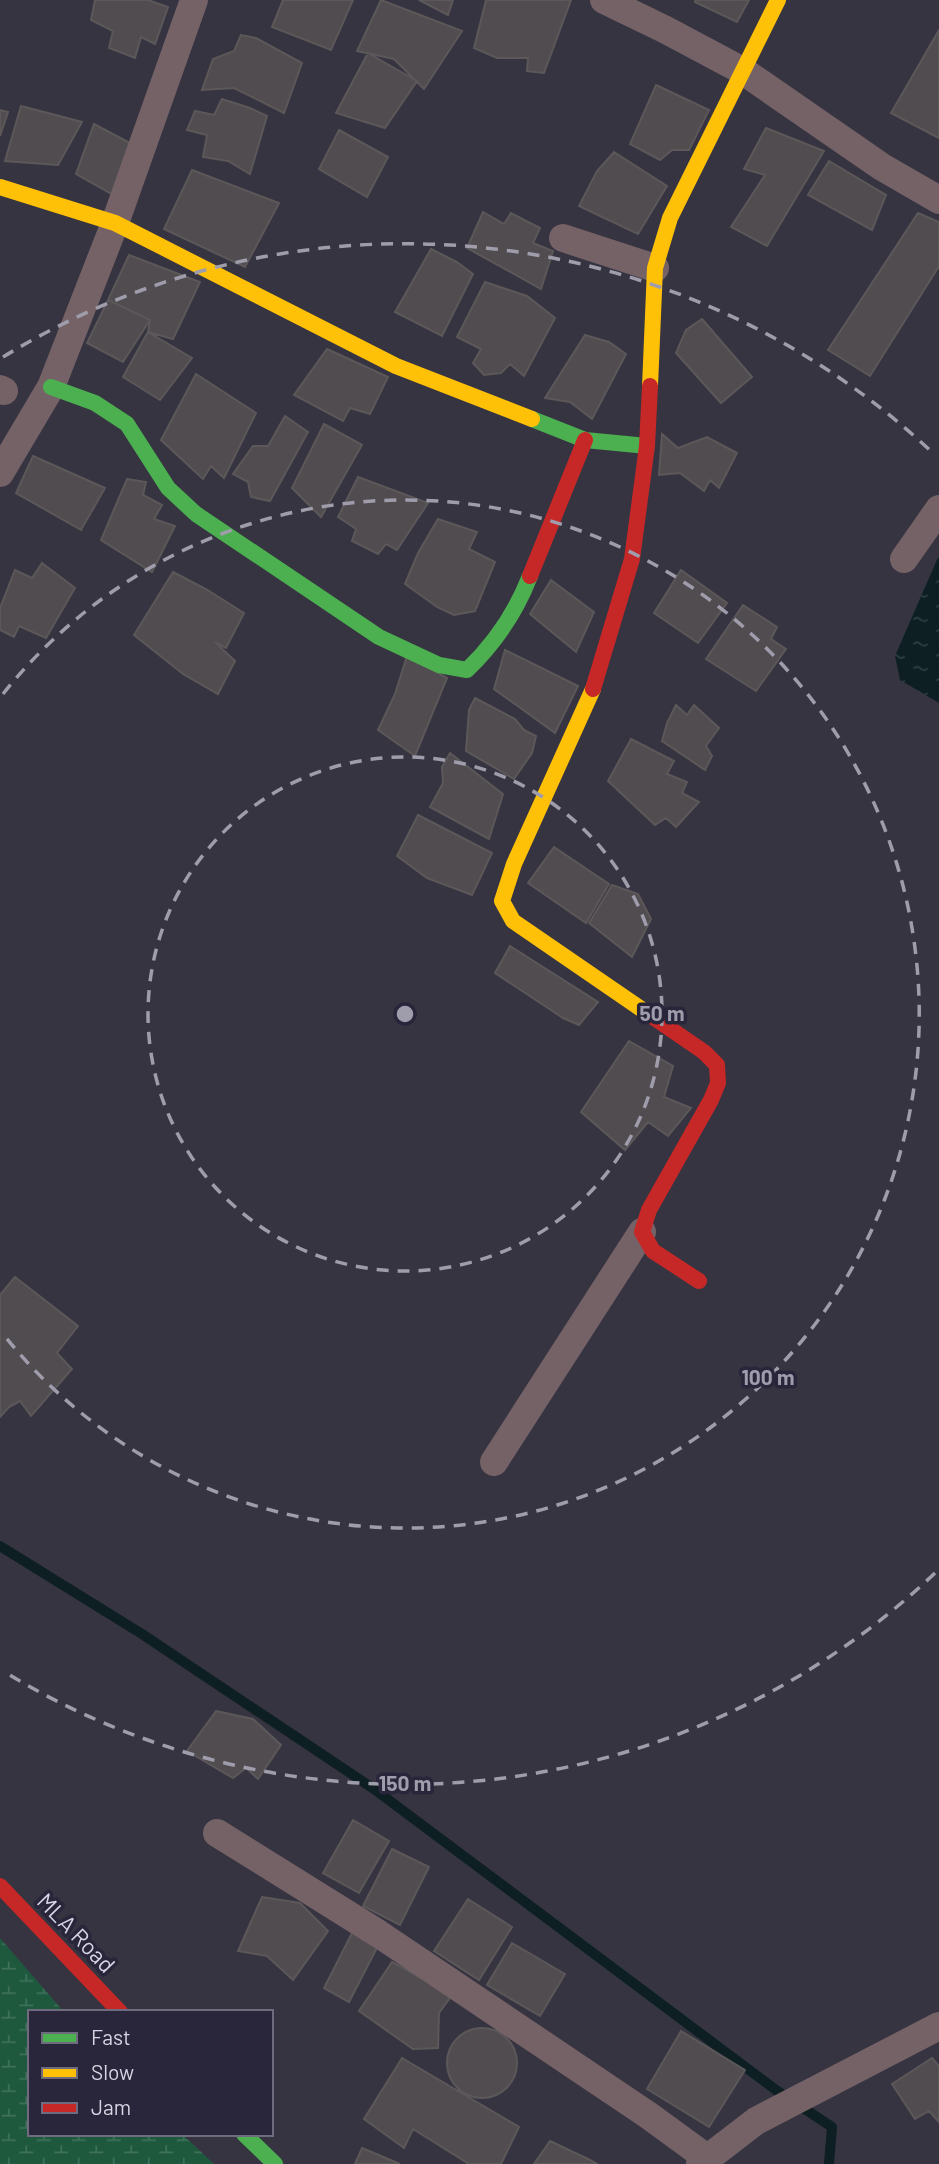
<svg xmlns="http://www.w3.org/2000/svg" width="939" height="2164" font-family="Barlow,sans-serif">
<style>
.wetland{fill:url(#wetland-marsh)}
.water{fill:url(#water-ripples)}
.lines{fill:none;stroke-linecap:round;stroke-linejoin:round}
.stream{stroke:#0d1f22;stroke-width:10}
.building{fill:#514c50;stroke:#5c5859;stroke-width:2}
.street{stroke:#756267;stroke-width:28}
.fast{stroke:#4caf50;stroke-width:16}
.slow{stroke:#ffc107;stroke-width:16}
.jam{stroke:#c62828;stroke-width:16}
.ring{fill:none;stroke:#9f9dab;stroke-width:3.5;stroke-dasharray:12 9}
.labels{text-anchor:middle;stroke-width:7;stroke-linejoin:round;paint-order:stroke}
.street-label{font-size:23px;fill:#d7d5e4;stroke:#29253b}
.centre{fill:#9f9dab;stroke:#29253b;stroke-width:3.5}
.ring-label{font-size:21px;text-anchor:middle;font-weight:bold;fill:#9f9dab;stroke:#29253b;stroke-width:7;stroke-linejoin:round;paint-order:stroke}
</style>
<defs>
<pattern id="wetland-marsh" width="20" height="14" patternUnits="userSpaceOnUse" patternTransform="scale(1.75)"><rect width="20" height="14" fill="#1e593e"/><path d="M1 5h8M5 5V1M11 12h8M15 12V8" fill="none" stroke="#3e705a"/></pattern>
<pattern id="water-ripples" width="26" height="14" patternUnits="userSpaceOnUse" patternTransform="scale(1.75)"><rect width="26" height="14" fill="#0d1f22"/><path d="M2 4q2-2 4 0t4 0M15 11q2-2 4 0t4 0" fill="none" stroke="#303f42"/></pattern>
</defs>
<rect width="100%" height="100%" fill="#363441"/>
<path class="wetland" d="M0,1938L64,2012H30V2134H182L214,2164H0Z"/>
<path class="water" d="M939,555V703L900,680L895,656Z"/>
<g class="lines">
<path class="stream" d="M0,1546L142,1634L374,1789L776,2090L832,2127L829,2164"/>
</g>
<path class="building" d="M95,0H148L168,7L155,44L141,37L135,58L109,48L113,31L91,20Z
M283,0H353L331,50L272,27Z
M381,0L462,31L424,89L394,59L357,51Z
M419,0H453L448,15Z
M486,0H571L544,73L527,71L528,58H497L474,48Z
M695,0H749L737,22L695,2Z
M939,30V138L891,113Z
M241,35L256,38L302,63L284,113L234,88L202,90L213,59L234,51Z
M368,53L417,81L385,128L336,113Z
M656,85L709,110L689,150H672L660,160L630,144Z
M222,99L250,108L267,116L250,174L228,161L203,157L207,135L187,130L195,111L214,115Z
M21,106L82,122L58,165L5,161Z
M0,110L8,112L0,136Z
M94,124L130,143L117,197L76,174Z
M766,128L824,151L767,246L731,227L765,175L744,169Z
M339,130L388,157L367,197L319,169Z
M614,152L667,186L638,234L579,206L597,171Z
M829,161L886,195L872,230L808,195Z
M192,170L279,203L245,267L164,229Z
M483,212L504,224L511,213L540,228L533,243L553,251L541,289L467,248Z
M918,213L939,222V266L870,376L828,350Z
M431,249L457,262L473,274L442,336L395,312Z
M129,255L200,282L173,339L148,332L150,320L108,300Z
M485,282L527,296L555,318L524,376L510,364L501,373L484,375L473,363L481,349L457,337Z
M108,300L150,320L123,362L87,343Z
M702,319L752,377L721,403L676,353L686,330Z
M148,332L192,358L160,400L123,377Z
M585,335L609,342L626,354L592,419L570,402L545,398Z
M327,349L388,377L370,414L350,408L343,421L294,395Z
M196,374L256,413L224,478L211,466L203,479L161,440Z
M285,416L308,432L270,501L251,497L248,482L233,474L253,446H268Z
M324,424L362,445L321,517L292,488Z
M662,434L678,448L707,437L737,453L719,488L710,480L704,491L680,473L659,475Z
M33,456L105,488L81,530L16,493Z
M358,477L428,503L397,550L386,544L378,554L352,541L356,529L338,517Z
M127,479L146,482L143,495L162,505L154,519L175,526L152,572L101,540Z
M438,519L477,532L469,549L495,562L475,611L454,615L437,607L405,584L418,553Z
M42,563L75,588L46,638L19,626L14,637L0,630V608L15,570L32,578Z
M681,570L727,603L698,643L654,613Z
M173,572L206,589L244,613L226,648L215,642L235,661L218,694L183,674L134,635Z
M551,580L594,612L576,652L530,614Z
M743,605L777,627L771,639L786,649L756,691L706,659Z
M505,650L578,686L555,733L494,689Z
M407,656L447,678L415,756L378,730L395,694Z
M475,698L515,719L524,730L536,736L532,753L514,779L466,751L469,710Z
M676,705L687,715L694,705L719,728L706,746L712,756L705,770L662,741L667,723Z
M631,739L674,761L667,774L687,782L682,793L699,802L676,827L666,818L655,825L608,781Z
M450,753L503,794L489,839L430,807L443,783L442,767Z
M418,815L492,853L472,895L427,878L397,856Z
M554,847L609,884L586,923L528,883Z
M612,885L638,894L651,919L632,957L589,923Z
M510,946L598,1002L579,1025L563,1018L495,973Z
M629,1041L673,1066L664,1097L691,1108L668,1136L648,1122L625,1150L581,1112Z
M15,1277L78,1326L57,1353L72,1369L31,1416L20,1401L9,1407L0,1417V1295Z
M216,1711L253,1719L281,1745L258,1779L246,1768L233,1778L187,1751Z
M353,1820L389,1841L359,1893L323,1873Z
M392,1849L429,1867L400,1925L363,1906Z
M262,1897L300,1903L328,1931L293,1980L267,1956L238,1951Z
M468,1899L512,1927L479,1980L434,1951Z
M353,1931L379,1944L349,2002L324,1988Z
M512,1943L565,1974L540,2016L487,1985Z
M392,1962L452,1995L439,2013L438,2048L413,2049L359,2011Z
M447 2063a35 35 0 1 1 70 0a35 35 0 1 1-70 0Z
M681,2031L745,2070L709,2127L647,2089Z
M402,2058L519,2127L501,2164H469L413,2129L404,2148L364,2119Z
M932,2058L939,2066V2122L929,2111L915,2119L892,2084Z
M550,2141L590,2160L597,2164H534Z
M362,2148L400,2164H355Z"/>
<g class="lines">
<path class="street" d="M604,0L666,30L743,71L882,167L939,200
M563,238L655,268
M0,389L4,391
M0,473L51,387L115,223L194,0
M904,559L939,509
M494,1462L642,1232
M217,1833L379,1934L648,2115L707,2158
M700,2164L756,2121L939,2026"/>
<path class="fast" d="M51,387L95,403L127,424L168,488L196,514L379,637L439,665L467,670C495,643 516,612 530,576
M532,419L585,440L647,446
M244,2134L275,2164"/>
<path class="slow" d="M0,187L115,223L396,366L532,419
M650,386L655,268L670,218L778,0
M593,689L514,864L502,901L513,921L650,1015"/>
<path class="jam" d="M530,576L585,440
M593,689L632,559L647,446L650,386
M650,1015L704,1052L717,1065L718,1083L711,1100L649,1210L642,1232L653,1251L699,1281
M0,1886L120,2012"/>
</g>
<g class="ring">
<circle cx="405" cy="1014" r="257"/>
<path d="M3 694A514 514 0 1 1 3 1334"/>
<path d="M935 1573A770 770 0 0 1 3 1671M3 357A770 770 0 0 1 935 455"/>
</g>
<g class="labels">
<g class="street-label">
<text transform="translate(76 1933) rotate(46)" y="8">MLA Road</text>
</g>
</g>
<circle cx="405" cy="1014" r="10" class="centre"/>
<g class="ring-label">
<text x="662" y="1021">50 m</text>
<text x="768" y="1385">100 m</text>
<text x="405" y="1791">150 m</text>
</g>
<rect x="28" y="2010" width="245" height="126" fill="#29253b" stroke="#6f6b7f" stroke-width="2"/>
<rect x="42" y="2033" width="35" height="10" fill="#4caf50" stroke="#6f6b7f" stroke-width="2"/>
<text x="91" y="2045" font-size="21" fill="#d7d5e4">Fast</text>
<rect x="42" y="2068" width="35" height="10" fill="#ffc107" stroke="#6f6b7f" stroke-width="2"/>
<text x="91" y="2080" font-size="21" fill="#d7d5e4">Slow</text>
<rect x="42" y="2103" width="35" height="10" fill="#c62828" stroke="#6f6b7f" stroke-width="2"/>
<text x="91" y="2115" font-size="21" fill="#d7d5e4">Jam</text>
</svg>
